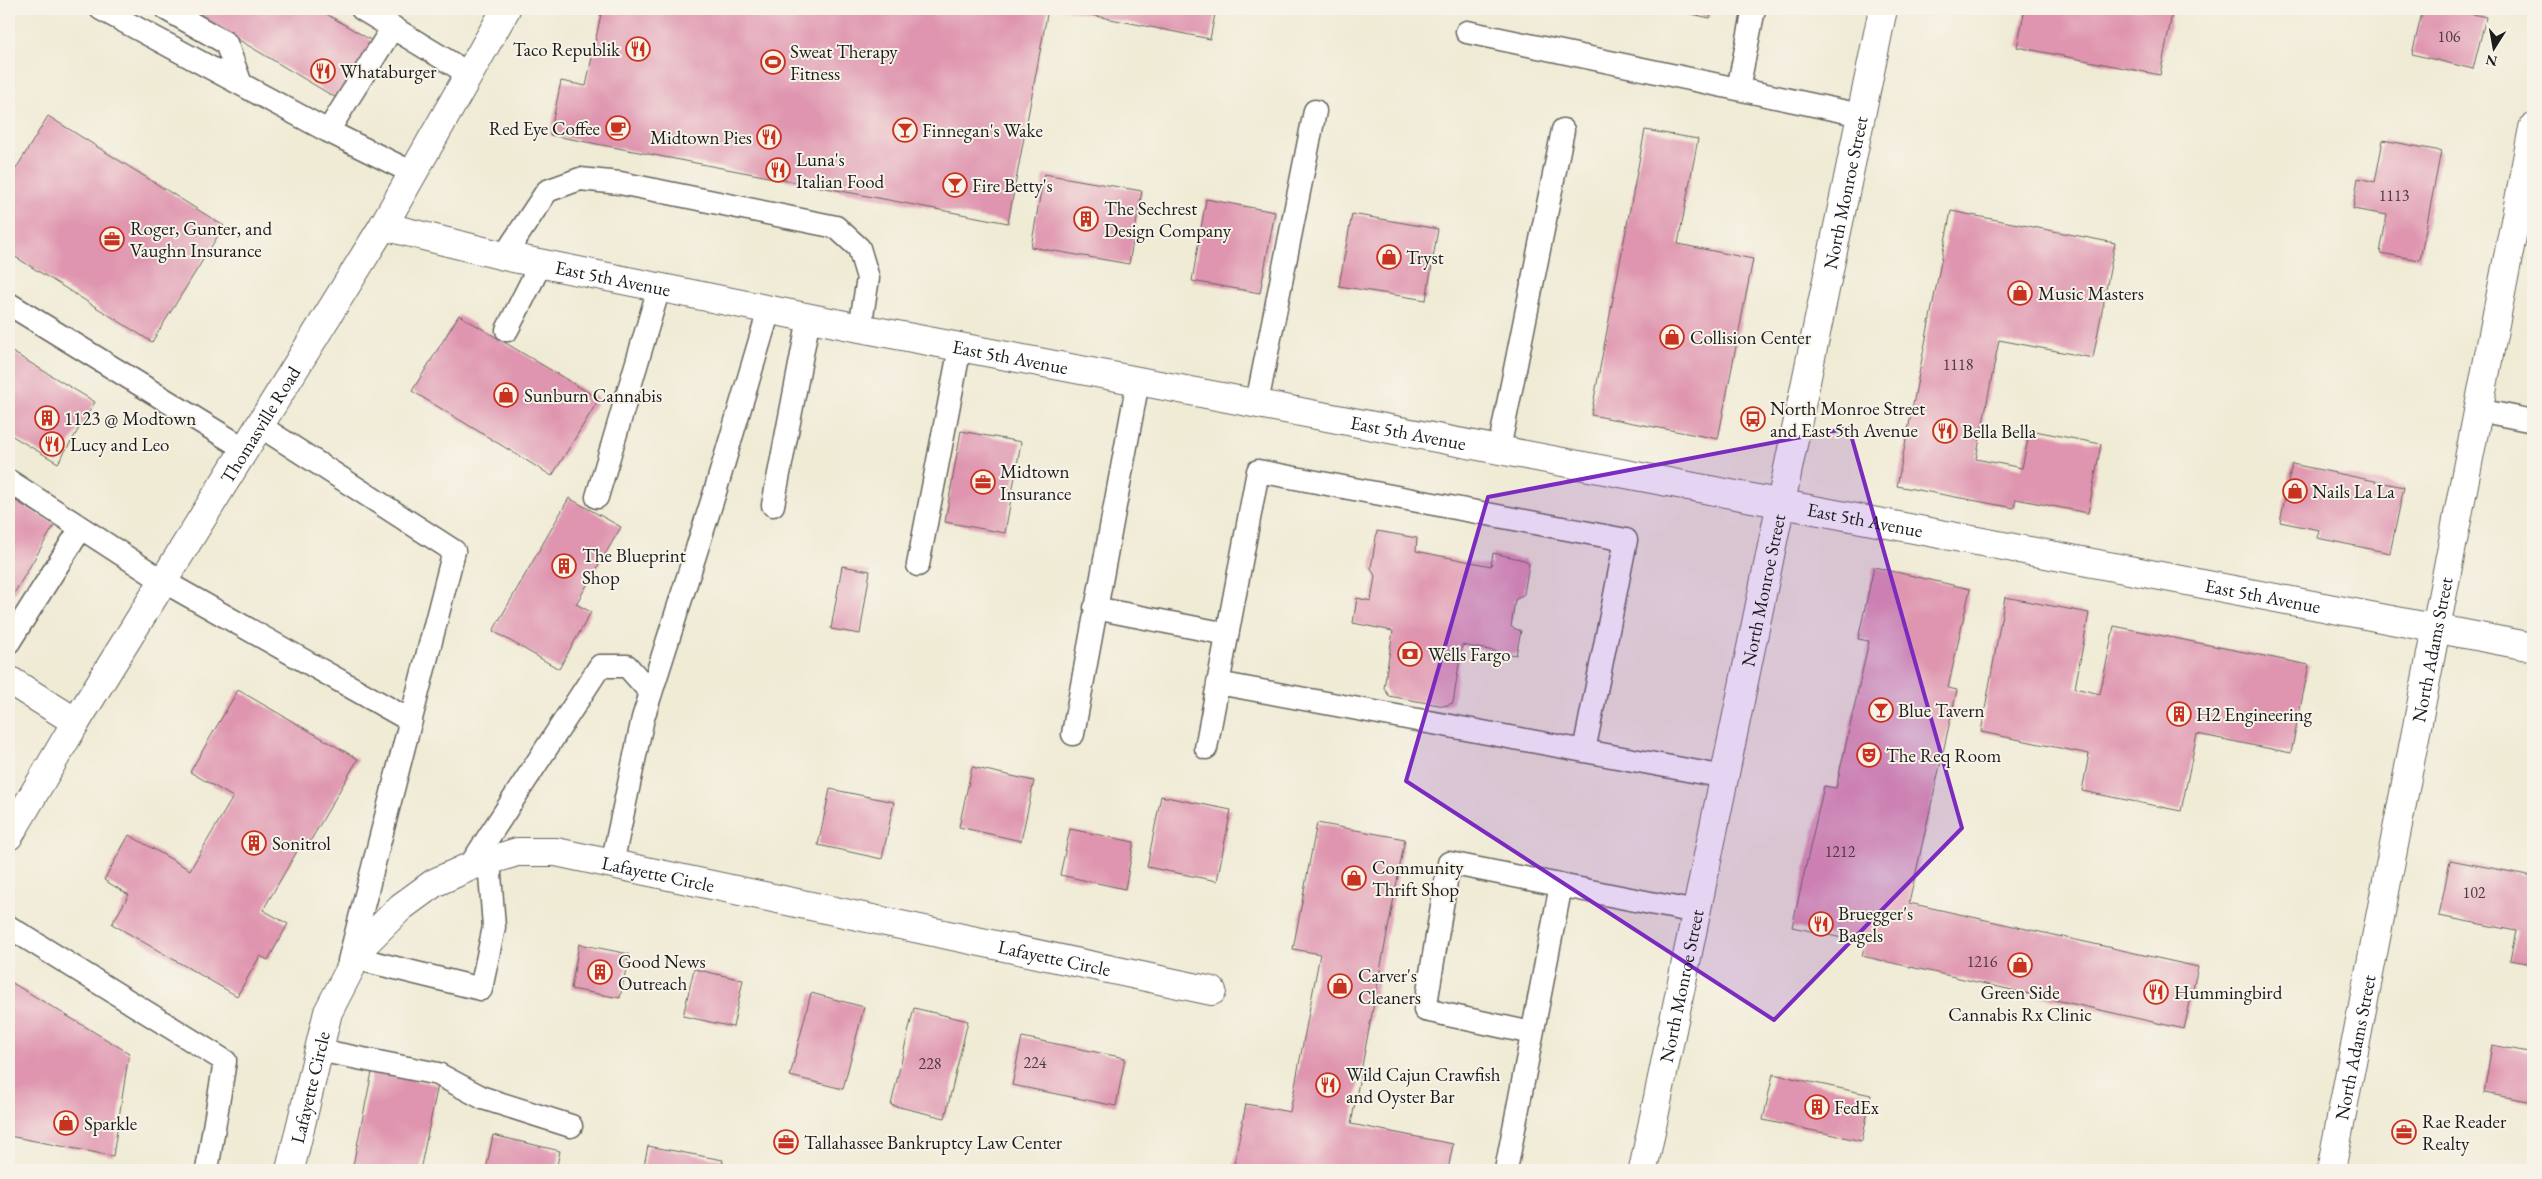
<svg xmlns="http://www.w3.org/2000/svg" width="2542" height="1179" font-family="'EB Garamond',serif">
<style>
.building{fill:#df94af}
.lines{fill:none;stroke-linecap:round;stroke-linejoin:round}
.service-casing{stroke:#66645d;stroke-width:25}
.minor-casing{stroke:#66645d;stroke-width:30}
.tertiary-casing{stroke:#66645d;stroke-width:30}
.primary-casing{stroke:#66645d;stroke-width:30}
.service{stroke:#fff;stroke-width:22}
.minor{stroke:#fff;stroke-width:28}
.tertiary{stroke:#fff;stroke-width:28}
.primary{stroke:#fff;stroke-width:28}
.marked{fill:#7b2cbf;fill-opacity:0.2;stroke:#7b2cbf;stroke-width:4;stroke-linejoin:round}
.labels{text-anchor:middle;stroke-width:4;stroke-linejoin:round;paint-order:stroke}
.number-label{font-size:16px;fill:#4d3a41}
.poi-label{font-size:19px;fill:#1c1c1c;stroke:#f7f3e8;text-anchor:start}
.street-label{font-size:19px;fill:#1c1c1c;stroke:#f7f3e8}
</style>
<rect width="100%" height="100%" fill="#f7f3e8"/>
<filter id="ink" filterUnits="userSpaceOnUse"><feTurbulence type="fractalNoise" baseFrequency=".02" numOctaves="2"/><feDisplacementMap in="SourceGraphic" scale="10" xChannelSelector="R" yChannelSelector="G"/><feConvolveMatrix kernelMatrix="1 2 1 2 8 2 1 2 1" color-interpolation-filters="sRGB"/></filter>
<filter id="wash" filterUnits="userSpaceOnUse"><feTurbulence type="fractalNoise" baseFrequency=".0096" numOctaves="4" result="noise"/><feDisplacementMap in="SourceGraphic" scale="20" xChannelSelector="R" yChannelSelector="G"/><feGaussianBlur stdDeviation="1.12" result="paint"/><feColorMatrix in="noise" values="0 0 0 0 0 0 0 0 0 0 0 0 0 0 0 0 0 1.4 0 .05"/><feComposite in="paint" operator="in"/></filter>
<g filter="url(#wash)">
<rect width="100%" height="100%" fill="#f0ebd5"/>
<g id="blocks">
<path class="building" d="M187,9H318L374,42L338,99Z
M602,9H1048L1008,223L550,135L561,81L586,86Z
M1061,9H1216L1210,39Z
M1668,9H1712L1710,18Z
M2025,9H2173L2160,75L2017,47Z
M2423,9H2450L2486,17L2473,69L2412,54Z
M48,116L224,226L152,342L9,253V180Z
M1645,130L1698,139L1678,244L1753,259L1718,439L1591,415Z
M2383,140L2441,151L2420,260L2380,253L2387,215L2353,209L2358,178L2375,182Z
M1044,174L1142,191L1129,264L1031,247Z
M1206,199L1275,212L1260,293L1192,281Z
M1951,211L2115,243L2093,358L1999,340L1976,459L2022,468L2030,430L2101,444L2088,513L2016,499L2014,508L1897,486Z
M1352,214L1438,229L1426,300L1339,286Z
M459,315L599,399L552,476L412,391Z
M9,350L95,402L58,463L9,434Z
M961,431L1021,442L1005,533L945,522Z
M2292,464L2404,487L2390,553L2317,538L2319,530L2280,522Z
M9,497L55,524L9,602Z
M569,498L621,527L576,604L591,612L559,669L493,631Z
M1377,531L1417,538L1416,551L1491,566L1493,553L1524,560L1529,564L1524,594L1515,600L1511,627L1521,631L1516,655L1462,645L1453,703L1444,706L1389,696L1384,688L1393,631L1353,623L1357,598L1371,601L1375,576L1371,568Z
M842,566L870,571L860,634L831,629Z
M1874,567L1970,589L1948,688L1957,690L1909,903L2198,967L2184,1029L1862,956L1865,943L1792,927L1824,786L1836,788L1869,641L1858,639Z
M2005,597L2089,613L2075,688L2100,694L2114,626L2309,665L2291,753L2197,734L2181,811L2082,791L2089,754L1981,732Z
M238,690L358,759L308,845L303,841L263,910L288,924L268,960L260,956L237,996L112,924L129,895L104,880L129,835L190,870L233,797L190,772Z
M972,767L1034,781L1021,841L959,827Z
M830,789L894,802L882,859L818,845Z
M1161,796L1231,810L1217,881L1147,867Z
M1317,823L1405,839L1351,1124L1453,1144L1448,1170H1233L1246,1104L1290,1112L1320,954L1293,949Z
M1070,829L1134,842L1125,889L1060,875Z
M2450,860L2533,876V964L2510,960L2516,931L2439,916Z
M579,944L629,954L620,998L571,989Z
M694,969L743,980L733,1027L683,1016Z
M9,981L129,1053L113,1156L9,1136Z
M811,993L864,1007L843,1089L790,1076Z
M914,1008L968,1021L945,1118L891,1105Z
M1022,1037L1125,1058L1116,1106L1012,1085Z
M2492,1045L2533,1053V1102L2484,1093Z
M372,1072L438,1085L420,1170H352Z
M1773,1074L1871,1095L1862,1141L1763,1120Z
M493,1135L560,1151L556,1170H486Z
M648,1146L723,1160L721,1170H643Z"/>
</g>
</g>
<g filter="url(#ink)">
<use href="#blocks" fill-opacity="0" stroke="#66645d" stroke-width="1"/>
<g class="lines">
<g class="service-casing">
<path id="service" d="M101,9L328,131L413,173
M166,9L226,43L241,84
M362,9L469,74
M1467,32L1861,115
M1738,89L1754,9
M328,131L393,27
M504,256L547,191L580,179L620,183L836,227L859,248L868,278L860,328
M9,304L245,449
M507,330L541,263
M1257,403L1315,111
M2478,410L2533,421
M260,426L454,551L349,961
M1499,449L1563,130
M9,481L163,581L411,721
M597,497L659,288
M773,505L809,318
M918,565L960,347
M1095,608L1227,634
M9,642L81,528
M1218,683L1725,777
M1073,734L1138,381
M1206,748L1258,471L1626,540L1584,751
M612,864L643,718L715,492L769,310
M469,867L600,666H627L651,693
M9,927L225,1061L207,1170
M355,958L481,989L494,927L489,861
M1532,1033L1425,1010L1449,863L1696,912
M318,1050L438,1074L483,1098L571,1126
M1506,1170L1561,885"/>
</g>
<g class="minor-casing">
<g id="minor">
<path d="M9,680L76,722"/>
<path id="s1" d="M290,1170L328,1012L362,946L401,907L434,883L469,867L517,852H556L1212,991"/>
<path id="s2" d="M2331,1170L2533,128"/>
</g>
</g>
<g class="tertiary-casing">
<g id="tertiary">
<path id="s3" d="M383,226L504,256L860,328L2533,647"/>
</g>
</g>
<g class="primary-casing">
<g id="primary">
<path id="s4" d="M9,836L76,722L383,226L506,9"/>
<path id="s5" d="M1643,1170L1883,9"/>
</g>
</g>
<use href="#service" class="service"/>
<use href="#minor" class="minor"/>
<use href="#tertiary" class="tertiary"/>
<use href="#primary" class="primary"/>
</g>
</g>
<path class="marked" d="M1849,428L1962,828L1774,1020L1406,781L1488,497Z"/>
<defs>
<g id="restaurant-ring" transform="scale(1.25)"><circle r="9.5" fill="#f7f3e8" stroke="#c8321e" stroke-width="1.5"/><path d="M-5-6h1v4h1v-4h1v4h1v-4h1v5L-1.5 .5V6h-2V.5L-5-1ZM5-6V6H3V1.5H1.5Q1.5-4 5-6Z" fill="#c8321e"/></g>
<g id="stadium-ring" transform="scale(1.25)"><circle r="9.5" fill="#f7f3e8" stroke="#c8321e" stroke-width="1.5"/><path d="M0-5a6.5 5 0 1 0 0 10a6.5 5 0 1 0 0-10ZM-3.5-1.8h7v3.6h-7Z" fill="#c8321e"/></g>
<g id="cafe-ring" transform="scale(1.25)"><circle r="9.5" fill="#f7f3e8" stroke="#c8321e" stroke-width="1.5"/><path d="M-5.5-4.5H6V0H3Q3 3.5 0 3.5H-2.5Q-5.5 3.5-5.5 0ZM3-3.2v2h1.7v-2ZM-6 4.5H4V6H-6Z" fill="#c8321e"/></g>
<g id="bar-ring" transform="scale(1.25)"><circle r="9.5" fill="#f7f3e8" stroke="#c8321e" stroke-width="1.5"/><path d="M-6-5H6L.8 .8V4.5H3.5V6h-7V4.5H-.8V.8Z" fill="#c8321e"/></g>
<g id="building-ring" transform="scale(1.25)"><circle r="9.5" fill="#f7f3e8" stroke="#c8321e" stroke-width="1.5"/><path d="M-4-6H4V6H1V3H-1V6H-4ZM-2.5-4.3h1.7v1.8h-1.7ZM.8-4.3h1.7v1.8H.8ZM-2.5-1h1.7V.8h-1.7ZM.8-1h1.7V.8H.8Z" fill="#c8321e"/></g>
<g id="office-ring" transform="scale(1.25)"><circle r="9.5" fill="#f7f3e8" stroke="#c8321e" stroke-width="1.5"/><path d="M-6-3h4V-5.5h4V-3h4V5H-6ZM-1-4.5V-3h2v-1.5ZM-6 0V1H6V0Z" fill="#c8321e"/></g>
<g id="shop-ring" transform="scale(1.25)"><circle r="9.5" fill="#f7f3e8" stroke="#c8321e" stroke-width="1.5"/><path d="M-5-2.5h2.3a2.7 3.5 0 0 1 5.4 0H5L5.5 6h-11ZM-1.5-2.5h3a1.5 2.3 0 0 0-3 0Z" fill="#c8321e"/></g>
<g id="bus-ring" transform="scale(1.25)"><circle r="9.5" fill="#f7f3e8" stroke="#c8321e" stroke-width="1.5"/><path d="M-5-6H5V4H4V6H2V4H-2V6H-4V4H-5ZM-3.5-4V0h7V-4ZM-3.5 1.2v1.5H-2V1.2ZM2 1.2v1.5H3.5V1.2Z" fill="#c8321e"/></g>
<g id="bank-ring" transform="scale(1.25)"><circle r="9.5" fill="#f7f3e8" stroke="#c8321e" stroke-width="1.5"/><path d="M-6-4H6V4H-6ZM0-2.3a2.3 2.3 0 1 0 0 4.6a2.3 2.3 0 1 0 0-4.6Z" fill="#c8321e"/></g>
<g id="theatre-ring" transform="scale(1.25)"><circle r="9.5" fill="#f7f3e8" stroke="#c8321e" stroke-width="1.5"/><path d="M-5-5.5Q0-4 5-5.5V0Q5 5 0 6Q-5 5-5 0ZM-3.3-2.5H-1v1.5H-3.3ZM1-2.5H3.3v1.5H1ZM-2.8 1Q0 5.5 2.8 1Z" fill="#c8321e"/></g>
</defs>
<g fill-rule="evenodd">
<use href="#restaurant-ring" x="638" y="49"/>
<use href="#stadium-ring" x="773" y="62"/>
<use href="#restaurant-ring" x="323" y="71"/>
<use href="#cafe-ring" x="618" y="128"/>
<use href="#bar-ring" x="905" y="130"/>
<use href="#restaurant-ring" x="769" y="137"/>
<use href="#restaurant-ring" x="778" y="170"/>
<use href="#bar-ring" x="955" y="185"/>
<use href="#building-ring" x="1086" y="219"/>
<use href="#office-ring" x="112" y="239"/>
<use href="#shop-ring" x="1389" y="257"/>
<use href="#shop-ring" x="2020" y="293"/>
<use href="#shop-ring" x="1672" y="337"/>
<use href="#shop-ring" x="506" y="395"/>
<use href="#building-ring" x="47" y="418"/>
<use href="#bus-ring" x="1753" y="419"/>
<use href="#restaurant-ring" x="1945" y="431"/>
<use href="#restaurant-ring" x="52" y="444"/>
<use href="#office-ring" x="983" y="482"/>
<use href="#shop-ring" x="2295" y="491"/>
<use href="#building-ring" x="564" y="566"/>
<use href="#bank-ring" x="1410" y="654"/>
<use href="#bar-ring" x="1881" y="710"/>
<use href="#building-ring" x="2179" y="714"/>
<use href="#theatre-ring" x="1869" y="755"/>
<use href="#building-ring" x="254" y="843"/>
<use href="#shop-ring" x="1354" y="878"/>
<use href="#restaurant-ring" x="1821" y="924"/>
<use href="#shop-ring" x="2020" y="965"/>
<use href="#building-ring" x="600" y="972"/>
<use href="#shop-ring" x="1340" y="986"/>
<use href="#restaurant-ring" x="2156" y="992"/>
<use href="#restaurant-ring" x="1328" y="1085"/>
<use href="#building-ring" x="1817" y="1107"/>
<use href="#shop-ring" x="66" y="1123"/>
<use href="#office-ring" x="2404" y="1132"/>
<use href="#office-ring" x="786" y="1142"/>
</g>
<g class="labels">
<g class="number-label">
<text x="2449" y="42">106</text>
<text x="2394" y="201">1113</text>
<text x="1958" y="370">1118</text>
<text x="1840" y="857">1212</text>
<text x="2474" y="898">102</text>
<text x="1982" y="967">1216</text>
<text x="1035" y="1068">224</text>
<text x="930" y="1069">228</text>
</g>
<g class="poi-label">
<text x="620" y="56" text-anchor="end">Taco Republik</text>
<text x="790" y="58">Sweat Therapy<tspan x="790" dy="22">Fitness</tspan></text>
<text x="340" y="78">Whataburger</text>
<text x="600" y="135" text-anchor="end">Red Eye Coffee</text>
<text x="922" y="137">Finnegan's Wake</text>
<text x="752" y="144" text-anchor="end">Midtown Pies</text>
<text x="796" y="166">Luna's<tspan x="796" dy="22">Italian Food</tspan></text>
<text x="972" y="192">Fire Betty's</text>
<text x="1104" y="215">The Sechrest<tspan x="1104" dy="22">Design Company</tspan></text>
<text x="130" y="235">Roger, Gunter, and<tspan x="130" dy="22">Vaughn Insurance</tspan></text>
<text x="1406" y="264">Tryst</text>
<text x="2038" y="300">Music Masters</text>
<text x="1690" y="344">Collision Center</text>
<text x="524" y="402">Sunburn Cannabis</text>
<text x="1770" y="415">North Monroe Street<tspan x="1770" dy="22">and East 5th Avenue</tspan></text>
<text x="64" y="425">1123 @ Modtown</text>
<text x="1962" y="438">Bella Bella</text>
<text x="70" y="451">Lucy and Leo</text>
<text x="1000" y="478">Midtown<tspan x="1000" dy="22">Insurance</tspan></text>
<text x="2312" y="498">Nails La La</text>
<text x="582" y="562">The Blueprint<tspan x="582" dy="22">Shop</tspan></text>
<text x="1428" y="661">Wells Fargo</text>
<text x="1898" y="717">Blue Tavern</text>
<text x="2196" y="721">H2 Engineering</text>
<text x="1886" y="762">The Req Room</text>
<text x="272" y="850">Sonitrol</text>
<text x="1372" y="874">Community<tspan x="1372" dy="22">Thrift Shop</tspan></text>
<text x="1838" y="920">Bruegger's<tspan x="1838" dy="22">Bagels</tspan></text>
<text x="618" y="968">Good News<tspan x="618" dy="22">Outreach</tspan></text>
<text x="1358" y="982">Carver's<tspan x="1358" dy="22">Cleaners</tspan></text>
<text x="2020" y="999" text-anchor="middle">Green Side<tspan x="2020" dy="22">Cannabis Rx Clinic</tspan></text>
<text x="2174" y="999">Hummingbird</text>
<text x="1346" y="1081">Wild Cajun Crawfish<tspan x="1346" dy="22">and Oyster Bar</tspan></text>
<text x="1834" y="1114">FedEx</text>
<text x="2422" y="1128">Rae Reader<tspan x="2422" dy="22">Realty</tspan></text>
<text x="84" y="1130">Sparkle</text>
<text x="804" y="1149">Tallahassee Bankruptcy Law Center</text>
</g>
<g class="street-label">
<text dy="7" stroke="none"><textPath href="#s5" startOffset="998">North Monroe Street</textPath></text>
<text dy="7" stroke="none"><textPath href="#s3" startOffset="236">East 5th Avenue</textPath></text>
<text dy="7" stroke="none"><textPath href="#s3" startOffset="641">East 5th Avenue</textPath></text>
<text dy="7" stroke="none"><textPath href="#s4" startOffset="482">Thomasville Road</textPath></text>
<text dy="7" stroke="none"><textPath href="#s3" startOffset="1046">East 5th Avenue</textPath></text>
<text dy="7" stroke="none"><textPath href="#s3" startOffset="1511">East 5th Avenue</textPath></text>
<text dy="7" stroke="none"><textPath href="#s5" startOffset="592">North Monroe Street</textPath></text>
<text dy="7" stroke="none"><textPath href="#s3" startOffset="1916">East 5th Avenue</textPath></text>
<text dy="7" stroke="none"><textPath href="#s2" startOffset="530">North Adams Street</textPath></text>
<text dy="7" stroke="none"><textPath href="#s1" startOffset="565">Lafayette Circle</textPath></text>
<text dy="7" stroke="none"><textPath href="#s1" startOffset="970">Lafayette Circle</textPath></text>
<text dy="7" stroke="none"><textPath href="#s5" startOffset="188">North Monroe Street</textPath></text>
<text dy="7" stroke="none"><textPath href="#s2" startOffset="125">North Adams Street</textPath></text>
<text dy="7" stroke="none"><textPath href="#s1" startOffset="85">Lafayette Circle</textPath></text>
</g>
</g>
<rect width="2542" height="1179" fill="none" stroke="#f7f3e8" stroke-width="30"/>
<g transform="translate(2494 48) rotate(191)" stroke="#f7f3e8" stroke-width="4" paint-order="stroke">
<path d="M0-4L9 19L0 12L-9 19Z" fill="#1c1c1c"/>
<text y="-8" font-size="14" font-weight="bold" text-anchor="middle" fill="#1c1c1c">N</text>
</g>
</svg>
